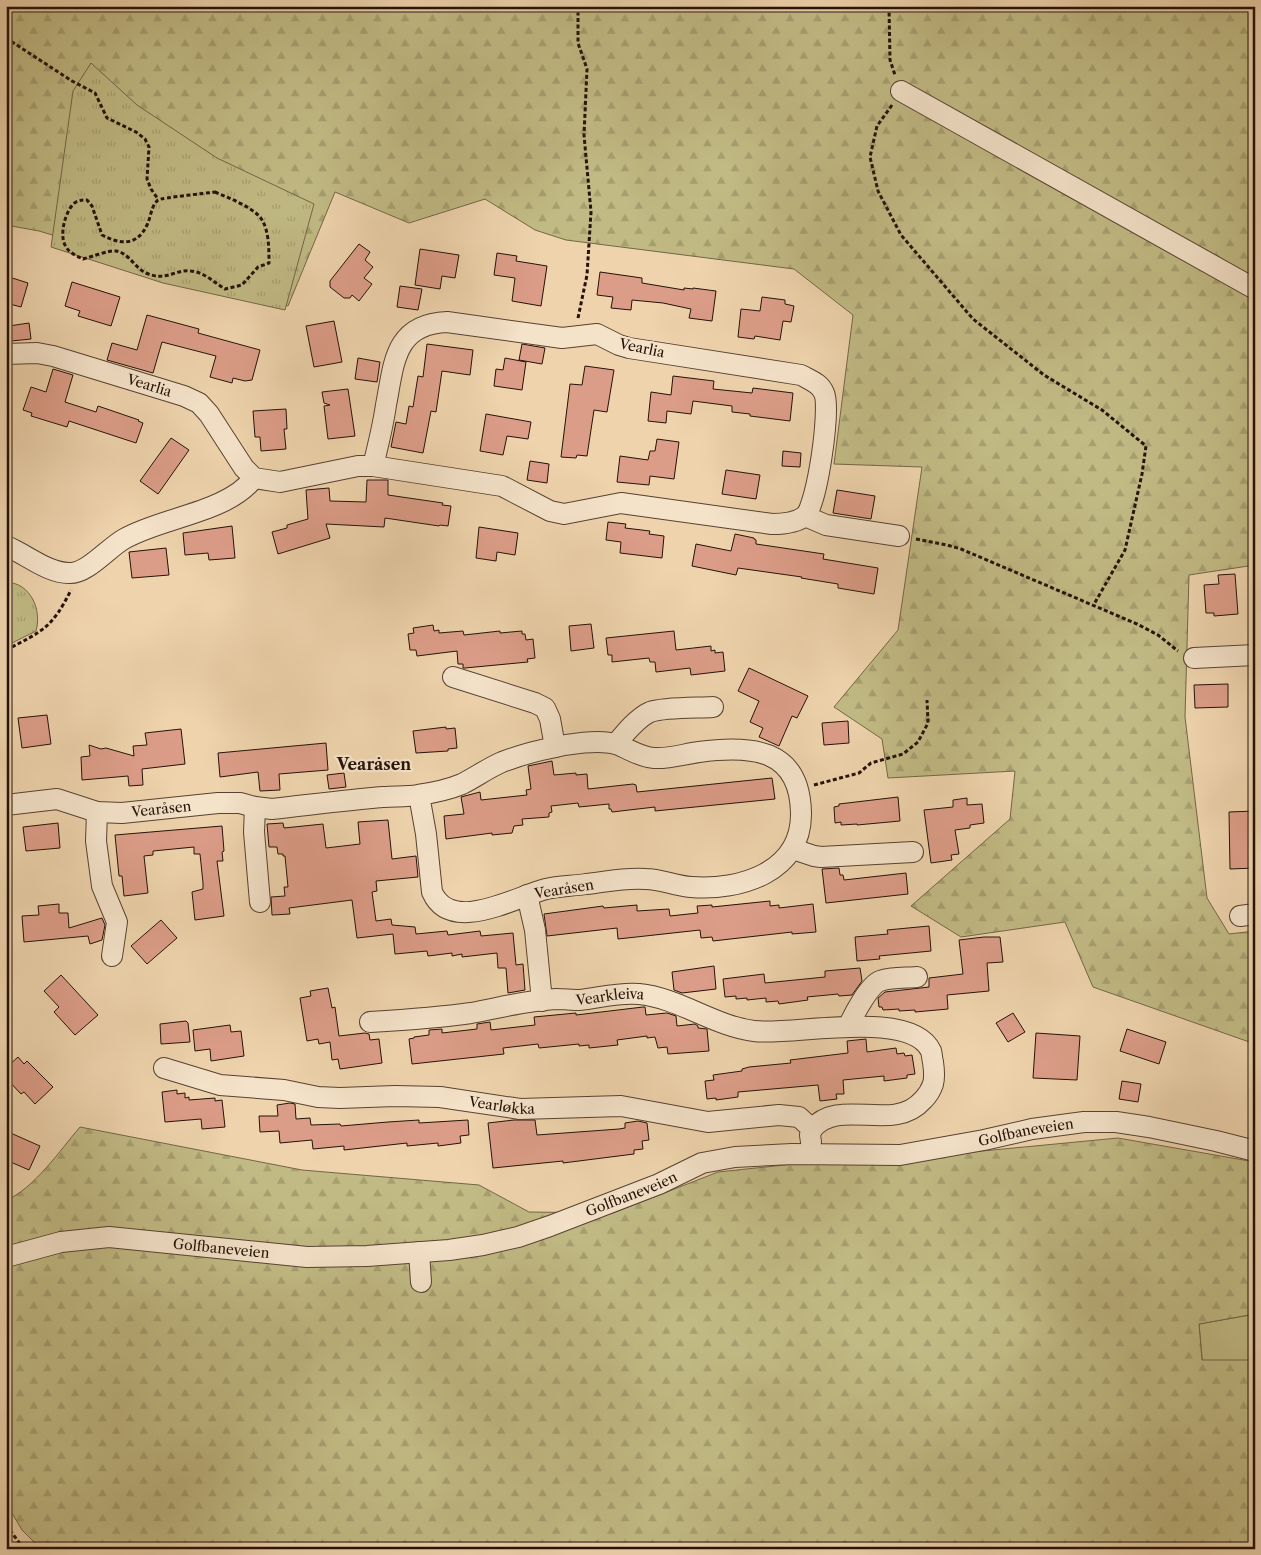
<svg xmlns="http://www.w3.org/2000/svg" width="1261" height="1555" font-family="'Libre Caslon Text',serif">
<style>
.green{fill:#c1ba84;stroke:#736646}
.forest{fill:url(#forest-firs);stroke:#736646}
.park{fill:url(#park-tufts);stroke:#736646}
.building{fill:#dc9d88;stroke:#251208}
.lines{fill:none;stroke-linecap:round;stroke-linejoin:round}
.minor-casing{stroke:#574231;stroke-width:22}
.path{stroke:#251208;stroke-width:3;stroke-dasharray:4 2.5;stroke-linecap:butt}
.minor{stroke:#f4e2c9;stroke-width:20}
.labels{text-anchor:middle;stroke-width:4.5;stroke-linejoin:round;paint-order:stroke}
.street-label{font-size:14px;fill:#251208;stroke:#f4e2c9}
.quarter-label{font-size:16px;font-weight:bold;fill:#251208;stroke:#f4e2c9}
</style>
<defs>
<pattern id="forest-firs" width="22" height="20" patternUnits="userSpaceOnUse" patternTransform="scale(1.25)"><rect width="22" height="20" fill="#c1ba84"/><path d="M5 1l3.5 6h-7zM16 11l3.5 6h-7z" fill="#a69f70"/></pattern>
<pattern id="park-tufts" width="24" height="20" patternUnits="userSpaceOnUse" patternTransform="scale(1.25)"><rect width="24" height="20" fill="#c1ba84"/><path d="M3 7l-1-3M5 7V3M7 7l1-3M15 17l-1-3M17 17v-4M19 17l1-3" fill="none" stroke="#a69f70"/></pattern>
</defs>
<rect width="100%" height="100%" fill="#eed3ac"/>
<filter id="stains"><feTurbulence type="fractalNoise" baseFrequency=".004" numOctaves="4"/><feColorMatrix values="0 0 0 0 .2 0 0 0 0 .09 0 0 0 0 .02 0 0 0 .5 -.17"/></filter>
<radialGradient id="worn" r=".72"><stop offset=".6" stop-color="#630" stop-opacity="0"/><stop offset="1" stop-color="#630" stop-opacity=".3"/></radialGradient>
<path class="green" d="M1255,1314V1549H1219L1199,1324Z"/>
<path class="forest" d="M6,6H1255V565L1189,575L1185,717L1207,898L1229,934L1255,931V1044L1093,987L1065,922L961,937L911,906L1010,819L1015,771L888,778L882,739L834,707L898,630L922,467L834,464L853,315L794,269L566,240L535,230L485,199L409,223L335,192L288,306L39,231L6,225Z
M80,1127L302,1170L479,1185L529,1212L613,1213L718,1172L813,1162L972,1152L1118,1138L1255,1162V1314L1199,1324L1202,1360H1255V1549H41L22,1530L6,1503V1200C33,1190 61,1149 80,1127Z"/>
<path class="park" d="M91,63L137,105L217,158L314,204L285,310L163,283L51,247L73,91Z
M6,582C31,583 42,610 36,631L6,646Z"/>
<path class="building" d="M359,244L370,252L365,260L373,267L364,278L372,284L359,301L352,295L350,298H344L330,287V281Z
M420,249L459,255L455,278L442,276L440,289L415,285Z
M497,253L517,256L516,261L547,266L541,306L512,301L515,278L494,275Z
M600,272L642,278V283L684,290V288L693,289V288L716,291L712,321L689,318L691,309L663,303L632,300L631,310L611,308L613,297L597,295Z
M6,276L28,283L21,307L6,303Z
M72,282L120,297L111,326L78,316L80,311L65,306Z
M400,286L422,289L418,310L397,307Z
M762,297L785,300V304L794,306L791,322L783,321L780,340L755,336L754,339L738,337L741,309L760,311Z
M147,315L199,329L198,333L260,350L252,380L245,381L233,378L232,383L210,377L216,356L162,342L153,373L107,360L112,343L137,350Z
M334,321L342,362L314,367L306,326Z
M29,323L31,339L11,341L9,326Z
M427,344L473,350L470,375L442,371L436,412L431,411L423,453L391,447L396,422L406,424L409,406L413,407L418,376L423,377Z
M522,344L545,348L542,364L519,360Z
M358,358L380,362L377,382L355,379Z
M505,358L526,362L522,390L494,386L496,369L503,370Z
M585,366L614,370L607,412L594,410L587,456L577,455L576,458L561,457L570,384L582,385Z
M53,369L73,375L65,402L96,412L98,406L139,420L138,421L143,423L136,443L69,421L67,427L31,416L32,413L23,410L31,387L46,392Z
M673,376L714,381L713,389L752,393L753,388L793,393L790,421L750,416V414L732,412V406L693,401L691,414L667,411L666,423L648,421L651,392L671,395Z
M348,389L355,436L328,439L324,406L330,405L324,403L322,392Z
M286,409L287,429H284L286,449L261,451L260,437H255L253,411Z
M486,414L531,422L528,439L507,436L503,455L480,451Z
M171,438L189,450L158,494L140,481Z
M657,439L679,442L674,479L650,476L649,485L617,482L620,456L648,460L650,451H655Z
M783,451L801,453L800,467L782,466Z
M530,461L549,464L547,483L527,480Z
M726,470L760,475L756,499L722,494Z
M367,480H388V495L443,503L442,505L451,506L448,526L440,525L439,526L385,518L384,527L326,524L330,538L278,554L272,532L287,528V525L308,519L306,490L329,488L330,501L366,502Z
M837,490L875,496L871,519L833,513Z
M608,522L626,524L625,528L650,531L649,534L664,536L662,558L620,553L621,542L606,540Z
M232,526L235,558L209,560L208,553L185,555L183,533Z
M479,527L518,533L515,555L497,552L496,561L476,558Z
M735,534L754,538V539L756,540V544L824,554L823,559L878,568L874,594L838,588V584L801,578L802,577L738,568L736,575L692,566L696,544L731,551Z
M166,548L169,575L132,578L129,552Z
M1235,574L1238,614L1214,616V613H1206L1204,585L1219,584L1218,575Z
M591,624L594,648L571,651L569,626Z
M433,625L434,631L439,630V633L463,631L464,635L500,631V633L522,631V634H525L526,640L533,639L535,658L527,659L528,662L465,668H463V664H458L457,651L417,656L416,650H410L408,634L414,633L413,628Z
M674,631L676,650L711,646V651L715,650V653L723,652L725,671L691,675L690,668L656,672L655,662H650L649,658L612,662V655H608L606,638Z
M749,668L808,696L797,718L792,716L779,746L759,737L763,728L750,722L759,701L738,691Z
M1228,684V707L1195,708L1194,685Z
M47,715L51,744L22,748L18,718Z
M848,721L849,743L824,745L822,723Z
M446,727V729L455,728L457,748L448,749V751L416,753L413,731Z
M181,729L185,764L142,769L143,785L129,786L128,776L82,780L81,757L90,756L89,745L101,749L106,748L134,756L133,746L147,745L145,733Z
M326,743L328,770L279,774L280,790L260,791L258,772L220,777L218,753Z
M552,761L554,775L576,773V775L587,774L588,789L633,784L636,785L637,792L772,778L775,799L655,811V807L612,812L611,809H609V804L579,807L578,803L551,806L552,812L549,813V817L522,819L523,825L514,826L512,833L492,835V833L446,839L444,816L464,814L461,797L480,792L481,800L527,795L526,790L531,789L528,766Z
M344,773L346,787L329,789L327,775Z
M898,797L900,821L857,825V824L841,825V822L835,823L834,807L839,806V804Z
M967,798V805L982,804L984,823L970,825V828L955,830L959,854L951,855L952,860L931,863L924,810L953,807V800Z
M1255,811V868L1230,869L1229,812Z
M388,820L392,859L416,856L418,877L376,881L377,891L372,892L376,921L391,919L392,925L415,927L416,934L447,931L448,935L480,931L481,936L513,933L516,965L523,964L525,990L508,993L506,968H498L497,953L462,957V954L452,956V953L428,956L427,951L395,954L393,934L357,938L352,900L289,908L290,914L272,915L271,897L285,896L284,887H288L285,856H283V854H278L277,847H269L267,824L283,823L284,828L323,824L326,848L360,844L358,822Z
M58,823L60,848L26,851L23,827Z
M222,826L224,851L222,852L223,861H217L224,916L195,920L192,892L203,889V883L200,854H194V847L153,851V855L144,856L148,893L124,896L122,876H119L115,835Z
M839,868L840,875H843L844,880L906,873L908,894L826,903L822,869Z
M770,901V906L779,905V908L813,904L816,932L792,934V932L713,941L712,937L701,938L700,930L618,939L617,928L547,936L544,914L603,906L604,908L637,905V911L669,909L670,916L698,913L697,906L712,905V907Z
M59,904V913H68L69,928L102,918L105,925L102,940L90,944L88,936L24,942L22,916L39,915L38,906Z
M161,920L177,938L147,964L131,946Z
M929,926L931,951L879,956L880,959L857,961L855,937L888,934L887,930Z
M984,937H1000L1003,962L987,963L989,991L947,995L948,1009L915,1012V1010L899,1011V1009L883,1010L882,1007H879L878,998L885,992L929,987V978L963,974L959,940Z
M714,966L716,989L682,993L674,990L672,972Z
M860,968L862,981L852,995L839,996L838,994L807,997L808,1000L779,1004L778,1001L766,1002V998L747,1000V998L736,999V996L725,997L723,979L764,974L765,983L825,977V971Z
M61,975L98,1015L75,1035L54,1012L59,1007L44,991Z
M328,988L332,1008L335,1007L339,1036L365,1033L369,1034L370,1040L379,1039L382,1063L340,1069L338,1059L332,1060L330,1042L319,1044L318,1039L307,1041L300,998L311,996L310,991Z
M643,1007H645L646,1015L667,1013L676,1016L677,1026L695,1024L698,1026V1028L707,1029L709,1051L668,1054L667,1047L658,1048L655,1037L647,1038V1036L617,1040L618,1045L589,1048V1045L579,1046V1044L539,1048L538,1044L503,1048L504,1054L412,1064L409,1039L414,1038V1037L429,1035V1030L442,1029V1033L477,1029V1024L490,1022L491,1030L535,1025L534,1017L576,1013V1015Z
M1013,1013L1025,1032L1008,1042L996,1023Z
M186,1021L188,1023L190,1042L161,1044L160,1024Z
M230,1025L231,1032L241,1031L244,1056L211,1061L210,1049L195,1051L193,1030Z
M1127,1029L1166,1042L1159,1064L1120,1051Z
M1036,1033L1080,1036L1077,1080L1033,1078Z
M866,1039L867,1052L896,1048L897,1054L904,1053L905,1056L912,1055L915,1074L907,1075V1078L884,1081V1076L843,1080L844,1094H836L837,1099L820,1101L818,1085L738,1092V1097L716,1100V1098L707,1099L705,1081L714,1080L713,1075L742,1071V1069L749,1067L791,1063L790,1060L848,1053L847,1041Z
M18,1057L24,1064L27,1061L53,1087L35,1104L24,1092L21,1094L6,1078V1068Z
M1122,1081L1141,1084L1138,1102L1119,1099Z
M177,1090V1094L185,1093V1098L189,1097V1100L215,1098V1101L222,1100L225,1127L202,1129L201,1119L165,1122L162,1092Z
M290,1103L295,1104L296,1119L310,1118L311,1125L340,1124L341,1126L388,1122L419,1120V1123L468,1120L469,1135L460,1136L461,1143L438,1146V1143L407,1146V1143L344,1150V1146L313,1149L312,1140L280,1143L279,1131L260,1132L259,1116H278L277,1105Z
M514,1120H535L537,1135L619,1129L625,1128V1123L638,1121L647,1123L649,1140L642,1141L643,1149L634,1150V1154L563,1163V1161L493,1168L488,1123Z
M6,1131L40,1146L29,1170L6,1160Z"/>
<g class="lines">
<g class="minor-casing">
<g id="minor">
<path d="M901,91L1255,289"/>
<path id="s1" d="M6,354L37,353L53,356L184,396L199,403L209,414L244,468L254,478L280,482L358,466H373L502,486L550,511L564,514L621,503L772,524C782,524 796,523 805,516C817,506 831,408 824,393C820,383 810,380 801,375L629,348L619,345L597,334L562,338L447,322C394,324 394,364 386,405C383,426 378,446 373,466"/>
<path d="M805,516L826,525L899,536"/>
<path d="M6,546C26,554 47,573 69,573C87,574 108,548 124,539C162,517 227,513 254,478"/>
<path d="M1194,658L1255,655"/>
<path d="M453,677L535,703L545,708L550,719L555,747"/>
<path d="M616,744C625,733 637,718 650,712C664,707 697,708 713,707"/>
<path id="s2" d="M6,805L57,799L97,812L122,813L218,803H240L255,807L272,809C309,805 346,800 383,797C395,796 407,797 418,795C432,793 450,789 462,784C476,777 488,768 502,762C518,756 535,751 551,748C568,744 599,739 616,744C629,749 640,757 654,758C669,759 684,754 699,752C751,745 800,748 801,813C802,872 740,891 691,887C675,886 661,879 646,879C626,877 605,882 586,884C573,886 559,886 546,889C515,897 451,935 432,892L426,834L419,795"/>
<path d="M255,807L254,832L260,902"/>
<path d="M97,812L96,841L102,886L117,922L112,956"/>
<path d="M793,849L814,856L821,857L913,852"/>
<path d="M527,895L535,930L542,1001"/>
<path d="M1240,916L1255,914"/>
<path id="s3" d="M370,1022C404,1020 437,1018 471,1013C499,1008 528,1000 557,999C564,999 572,1000 579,1000C599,998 619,992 639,994C679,998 714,1026 754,1031C792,1036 911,1008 931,1051C932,1054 932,1059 933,1062C934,1069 935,1077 933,1084C931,1090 927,1096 923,1100C893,1134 840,1096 812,1129"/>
<path d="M848,1027C853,1016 869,985 880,981C891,977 905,978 917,977"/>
<path id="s4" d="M164,1068L220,1085L284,1090L318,1097L340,1098L395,1096L440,1097L520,1109L621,1106L708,1122L779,1115L799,1117L812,1129L810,1135L811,1142"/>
<path d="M419,1252L421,1282"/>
<path id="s5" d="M6,1257L61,1242L109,1237L307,1257L367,1256L449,1250L483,1245L518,1237L550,1226L659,1184L702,1163L735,1157L792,1154L900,1155L984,1140L1032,1129L1084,1122H1116L1149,1127L1216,1141L1255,1151"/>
</g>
</g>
<path class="path" d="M889,6L890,60L895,75
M6,38L72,81L95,93L107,118L136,132L145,139L149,147L147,179L151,189L158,199
M892,105L877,126L870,157L878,191L901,235L973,319L1044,375L1102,410L1146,446L1142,474L1125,550L1093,606
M215,192C229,198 255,208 262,220C269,231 269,250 269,263L258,267L242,285L225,289C215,283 204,272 191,271C174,269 167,282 146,273C135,268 129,253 116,251C109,250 91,257 83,259C76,256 68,252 65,245C59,234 66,208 76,202C80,200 83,200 87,200L92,206L102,235C121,245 137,246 147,225C151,217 151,206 158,200C160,198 208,193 215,192Z
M578,318L587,275L591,212L584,135L587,69L578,43V6
M916,539L947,545L961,549L1137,624L1158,635L1178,651
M6,650C43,631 52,628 71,590
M814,785L859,773L871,763L903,754L918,742L928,723L927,700
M6,1525L24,1549"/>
<use href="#minor" class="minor"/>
</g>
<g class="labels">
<g class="street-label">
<text transform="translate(642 348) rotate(12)" y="5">Vearlia</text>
<text dy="5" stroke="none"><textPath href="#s1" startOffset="148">Vearlia</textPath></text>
<text dy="5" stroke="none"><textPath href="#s2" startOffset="158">Vearåsen</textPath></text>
<text transform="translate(564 889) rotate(-9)" y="5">Vearåsen</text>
<text dy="5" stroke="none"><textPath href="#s3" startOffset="242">Vearkleiva</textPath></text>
<text dy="5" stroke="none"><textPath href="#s4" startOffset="342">Vearløkka</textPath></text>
<text dy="5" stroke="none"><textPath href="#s5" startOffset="1042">Golfbaneveien</textPath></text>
<text dy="5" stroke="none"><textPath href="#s5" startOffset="638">Golfbaneveien</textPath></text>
<text dy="5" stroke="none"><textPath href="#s5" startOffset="218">Golfbaneveien</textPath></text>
</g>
<g class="quarter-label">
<text x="374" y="770">Vearåsen</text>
</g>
</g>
<rect width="1261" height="1555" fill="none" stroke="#eed3ac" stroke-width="25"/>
<rect x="8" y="8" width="1246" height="1540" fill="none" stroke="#251208" stroke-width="2.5"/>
<rect x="12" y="12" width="1236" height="1530" fill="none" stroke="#251208"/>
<rect width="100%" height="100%" filter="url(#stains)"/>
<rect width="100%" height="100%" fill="url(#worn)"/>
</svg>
